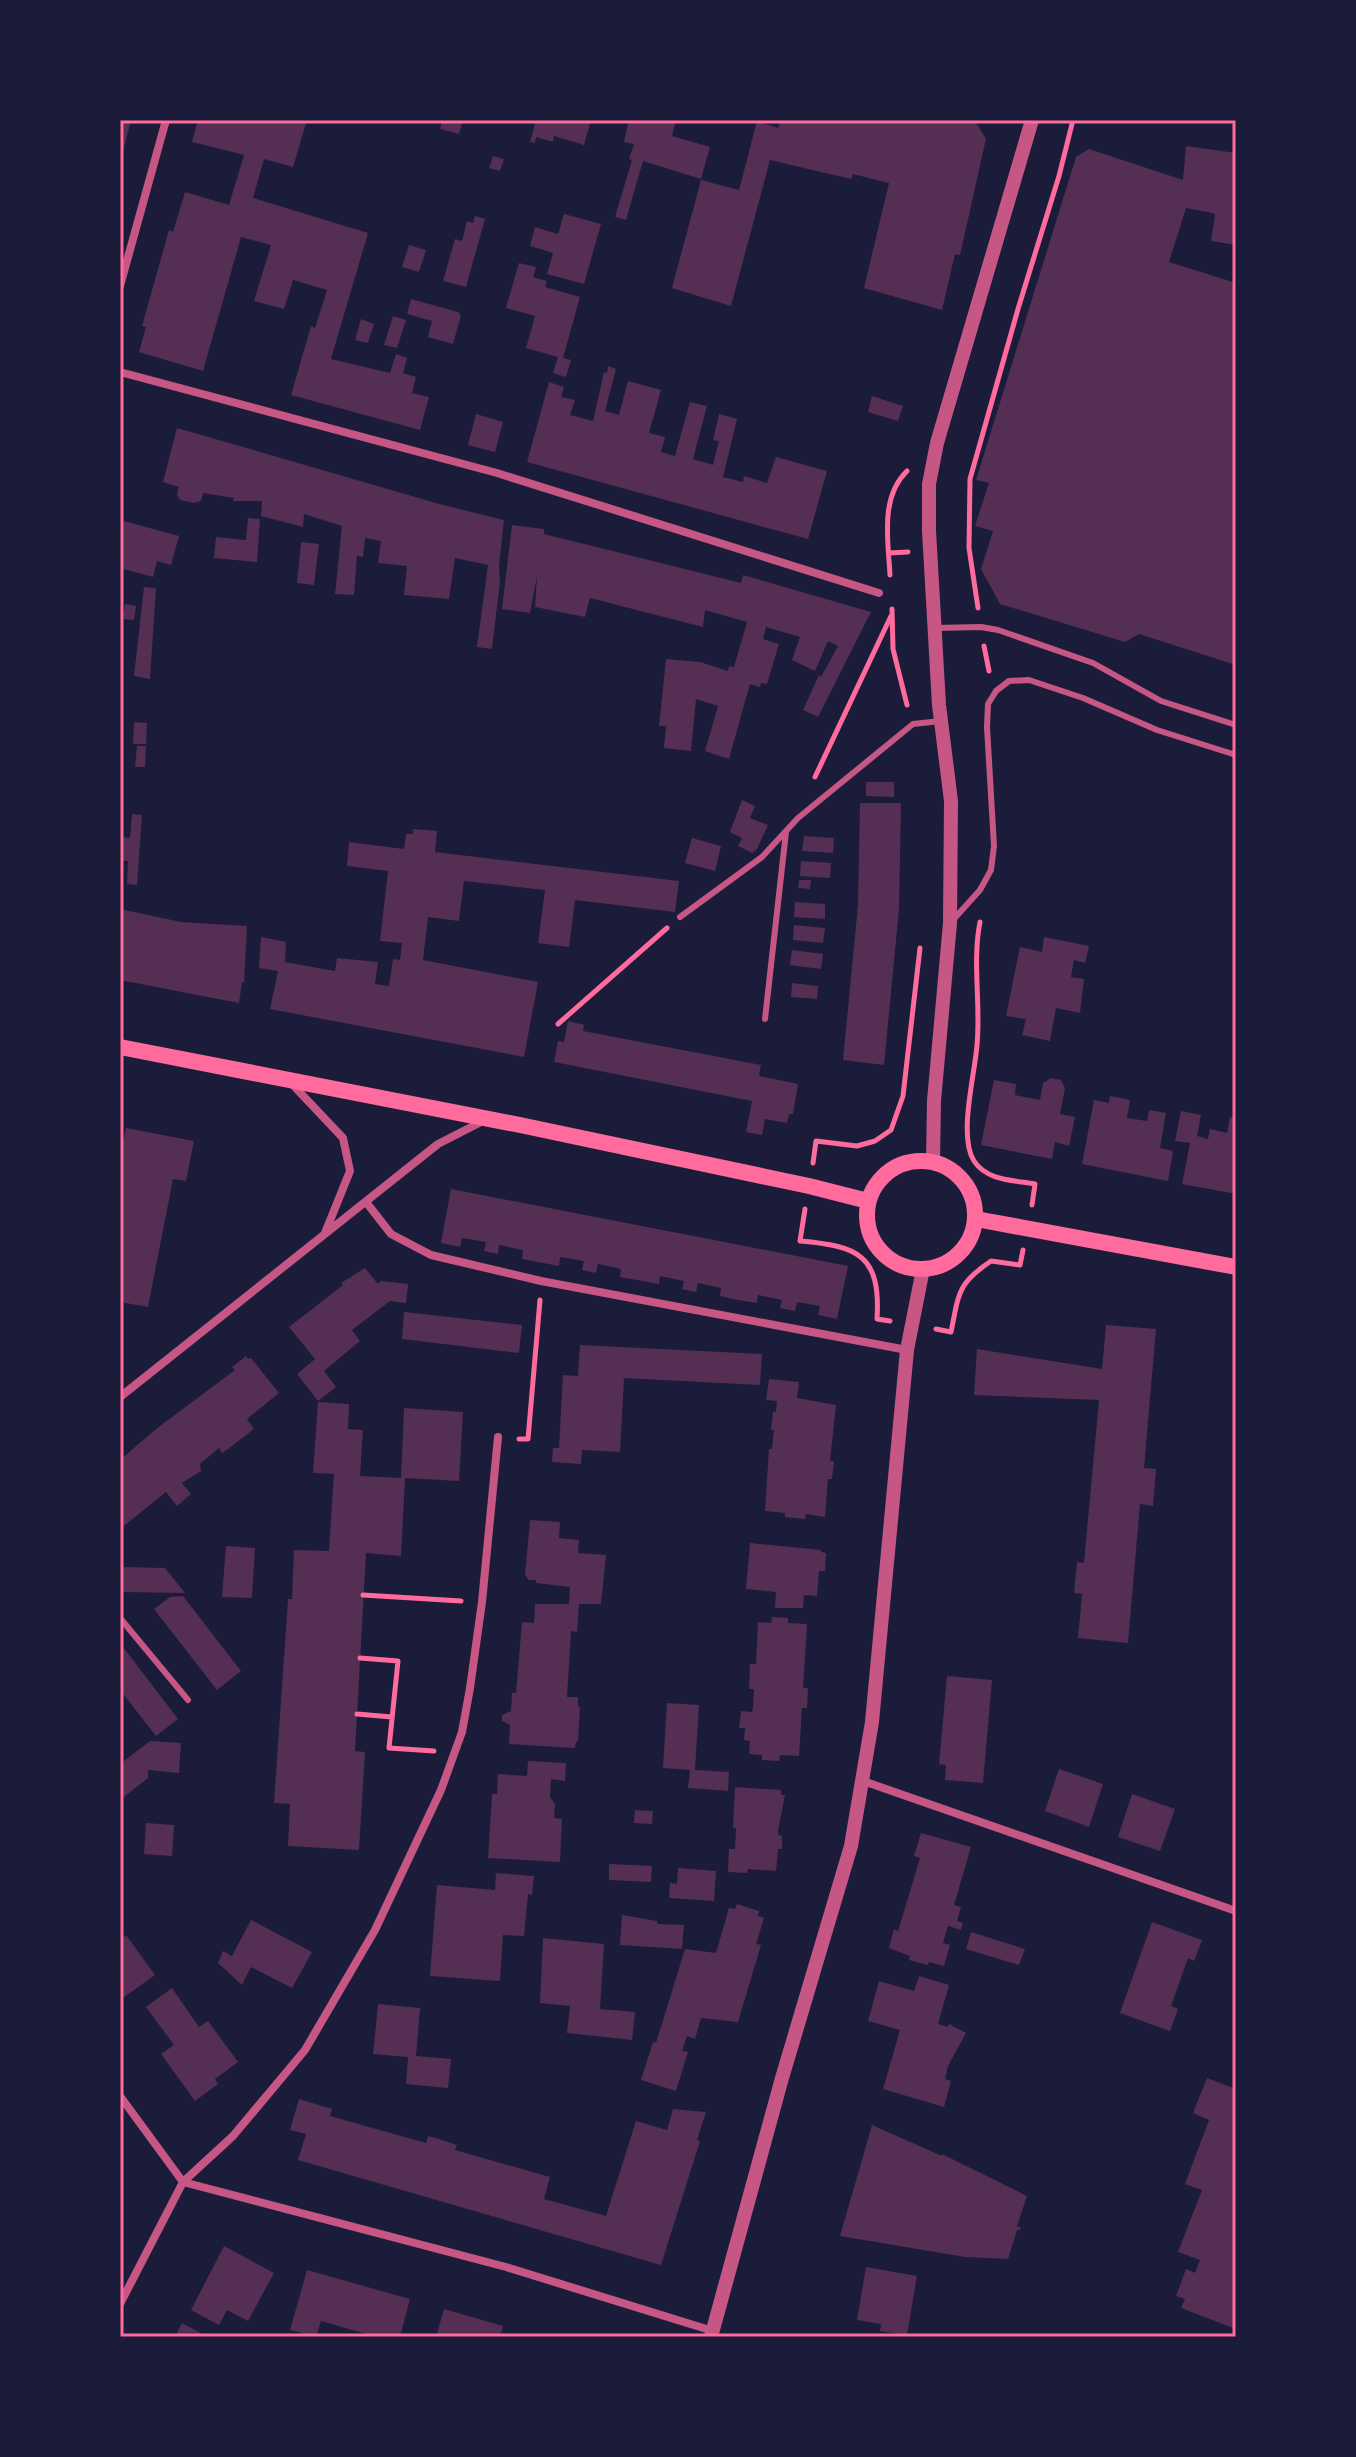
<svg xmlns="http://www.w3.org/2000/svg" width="1356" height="2457" font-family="Manrope,sans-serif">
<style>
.building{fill:#542f53}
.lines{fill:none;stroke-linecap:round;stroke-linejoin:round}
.path{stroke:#ff6b9d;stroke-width:5}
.service{stroke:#c65784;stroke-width:6}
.minor{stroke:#c65784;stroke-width:8}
.tertiary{stroke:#c65784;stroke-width:14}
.secondary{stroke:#ff6b9d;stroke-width:16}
.neatline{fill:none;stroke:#ff6b9d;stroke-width:3}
</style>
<rect width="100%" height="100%" fill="#1b1b3a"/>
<path class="building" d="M120,120H131L121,160H120Z
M198,120H243L256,123L258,120H307L293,167L264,159L253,198L368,233L331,359L390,373L396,354L407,358L403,373L416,377L412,393L429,397L420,430L291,395L311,326L315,328L327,290L293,280L284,309L254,301L271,245L241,237L203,371L139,352L146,327L142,326L169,230L173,232L185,192L229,205L244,155L192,142Z
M442,120H463L459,134L440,129Z
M536,120H591L584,145L554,136L553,142L536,137L535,143L530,142Z
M629,120H676L672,136L710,147L701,179L643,161L626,220L615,217L632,160L629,159L634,144L624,142Z
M780,120H959L977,124L986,139L960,255L955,254L942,310L864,288L889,183L853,174L851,179L770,160L731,306L672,288L701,180L739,190L757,121L778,128Z
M1186,146L1236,153V245L1211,241L1215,215L1213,213L1186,208L1169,262L1236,283V665L1139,634L1125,642L1000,604L981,569L993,531L975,526L989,483L976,480L1076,157L1089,149L1183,180Z
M493,156L504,159L500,171L489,168Z
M564,214L601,224L584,284L547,274L553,253L530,246L535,227L558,234Z
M475,216L485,219L466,287L443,281L455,239L462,241L467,221L473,223Z
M409,245L426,250L419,272L402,267Z
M519,263L536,267L533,277L547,281L545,287L580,297L563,358L571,360L566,377L553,373L558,357L526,348L535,316L506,308Z
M411,299L458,312L461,315L453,344L428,337L432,321L407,314Z
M393,316L406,320L397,348L384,345Z
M361,319L374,324L368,343L355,340Z
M608,366L616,369L605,411L619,415L628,381L661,390L649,433L665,437L661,452L675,456L690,402L707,406L693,459L713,465L719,441L713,440L719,414L737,419L723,477L743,482L744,476L767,483L776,457L827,471L808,539L527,462L549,382L564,387L561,397L575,400L570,415L593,421L604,372L607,373Z
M872,396L903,406L898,421L868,412Z
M476,414L503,422L495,452L468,445Z
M177,428L443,505L504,520L499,566L500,581L492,649L477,647L488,565L455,558L449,599L404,595L407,566L378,563L381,541L365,538L363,557L357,556L354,595L335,594L342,526L304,514L303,527L261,516L262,501H233L234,498L203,493L201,501L194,503L180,500L177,494L179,487L163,482Z
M248,518L260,519L257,562L214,558L216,537L246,540Z
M120,520L179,536L171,565L157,561L153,577L120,568Z
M512,525L544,529V534L741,583L743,575L871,612L818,717L803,710L819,675L821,677L838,646L828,641L815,671L792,660L800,637L766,627L763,639L779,644L767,684L761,683L760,687L750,684L729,759L705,751L718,706L696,699L691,751L664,748L666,726H659L666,659L700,662L728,671L729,666L734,667L747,622L705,610L703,627L590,598L585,617L535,607L537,576L530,613L502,609Z
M301,542L319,544L314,585L297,583Z
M144,587L156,588L150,679L134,676Z
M125,604L136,606L134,620L123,619Z
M134,722L147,723L146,744H133Z
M137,746H146L145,767H135Z
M866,782H894V797L866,796Z
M742,800L755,806L750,818L768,825L757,849L752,853L738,846L742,838L730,832Z
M860,803H901L899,909L884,1065L843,1060L858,905Z
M132,814L142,815L137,885L127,884L128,861H120L121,837L130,838Z
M413,829L437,831L435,852L679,881L675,912L575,900L569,947L538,943L545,890L464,881L459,921L428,917L423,960L538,982L524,1057L270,1009L278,971L259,968L261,937L286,942L285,962L335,971L337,958L378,962L375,984L389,986L393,959L400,960L402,943L380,941L388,871L347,866L349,842L404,849L406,834H413Z
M804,836L834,838L833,853L802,851Z
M692,838L721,846L715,871L685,863Z
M801,861L831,863L830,878L800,876Z
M799,880H811L810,889L798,888Z
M795,902L825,904V919L794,917Z
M120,909L181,922L247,926L244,983L242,982L239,1003L120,980Z
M794,925L825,928L823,943L793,940Z
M1044,937L1089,946L1085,963L1074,960L1071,977L1084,979L1080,1013L1056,1008L1050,1041L1022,1035L1026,1019L1006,1016L1020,947L1042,952Z
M792,950L823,954L821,969L790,965Z
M792,983L818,986L817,999L791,997Z
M568,1021L584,1025L583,1031L761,1065L759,1076L798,1084L793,1114H789L787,1123L765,1119L762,1135L746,1132L752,1101L554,1062L558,1041L564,1042Z
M1051,1078L1061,1080L1065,1088L1060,1114L1075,1117L1069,1146L1055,1142L1052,1159L981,1145L994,1080L1016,1084L1015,1095L1040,1100L1043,1083Z
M1110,1096L1130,1100L1127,1118L1147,1121L1149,1110L1166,1113L1160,1148L1173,1151L1168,1181L1082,1164L1094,1100L1109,1103Z
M1181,1111L1201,1115L1197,1136L1208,1139L1210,1129L1227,1133L1230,1117L1236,1118V1194L1182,1184L1190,1143L1175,1141Z
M126,1128L194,1141L186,1181L173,1179L148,1307L120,1302V1213L123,1197L120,1196V1159Z
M451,1189L848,1266L837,1319L818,1315L820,1306L797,1302L795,1311L780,1308L782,1300L758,1295L757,1303L738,1300L720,1296L721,1288L698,1283L696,1292L682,1289L684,1281L660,1276L659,1284L620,1277L621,1269L598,1264L596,1273L582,1270L584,1261L560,1257L559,1266L522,1259L523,1250L499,1245L498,1254L484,1251L486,1242L462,1238L460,1247L441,1243Z
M365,1268L378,1284L381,1281L408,1284L406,1303L390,1301L352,1330L360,1341L324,1371L336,1387L318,1401L297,1374L315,1359L289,1327L343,1285L341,1283Z
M404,1312L522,1325L519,1353L402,1339Z
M1106,1325L1156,1329L1144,1468L1156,1469L1153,1506L1140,1504L1128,1643L1078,1638L1082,1594L1074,1593L1077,1562L1084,1563L1099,1400L974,1395L977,1349L1102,1369Z
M580,1345L762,1354L760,1385L624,1378L620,1452L582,1450L581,1464L552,1462L553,1448H559L563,1375L578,1376Z
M246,1356L248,1359L251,1358L279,1393L247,1419L254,1429L228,1449L222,1453L219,1448L200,1464L201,1471L182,1483L191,1494L177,1506L166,1492L120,1529V1460L156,1429L235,1370L232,1367Z
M769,1379L799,1382L797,1398L836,1405L830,1461H834L832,1479H828L825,1517L806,1514L805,1519L785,1517V1513L765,1511L769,1449H772L774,1430H771L773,1412H776L777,1401L766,1400Z
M318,1402L349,1404L348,1429L363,1430L360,1476L401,1478L404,1408L463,1412L459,1481L405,1478L401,1556L366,1553L355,1751L365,1752L359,1850L288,1846L290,1804L274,1803L288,1599H292L294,1550L329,1551L334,1474L313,1473Z
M530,1520L560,1522L559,1538L579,1540L578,1553L606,1555L601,1604H579L577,1632L571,1631L567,1697H578V1707H580L578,1742L576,1741L575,1748L509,1744L510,1725L502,1721V1715L511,1711L512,1693H516L522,1622L534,1623L535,1604H569L570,1587L536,1583V1580H529L525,1575Z
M750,1543L821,1550V1552L826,1553L825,1571H819L817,1596L804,1595L803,1608H775L776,1592L746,1589Z
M226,1546L255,1548L252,1598L222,1597Z
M120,1567L165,1568L185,1593L120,1592Z
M183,1596L241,1671L217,1690L154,1609L170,1597Z
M772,1617L788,1618V1623L807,1624L803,1688H808L807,1708H802L799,1756L780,1755L779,1761L762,1760V1755L749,1754L750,1741L744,1740L745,1728H739L741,1711L752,1712L753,1708L754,1689H749L750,1664H756L758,1622L771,1623Z
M120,1643L178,1719L156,1736L120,1690Z
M947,1676L992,1680L983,1783L945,1780L946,1765L939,1764Z
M667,1703L699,1705L695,1770L729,1772L728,1791L688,1788L690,1770L663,1768Z
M150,1741L181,1743L179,1773L148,1770V1778L120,1800V1764Z
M528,1761L566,1763L565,1781L551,1779L550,1797L555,1804L554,1818L562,1819L560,1862L488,1858L492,1794H497L498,1774L527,1776Z
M1059,1769L1103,1784L1089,1827L1045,1811Z
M735,1787L781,1790V1795H785L778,1831L779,1836L782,1835V1849H778L776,1871L748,1869L747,1873L728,1872L729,1849H735L736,1828H733Z
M1132,1794L1175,1809L1160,1851L1118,1837Z
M635,1810L653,1811L652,1824L634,1823Z
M146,1823L174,1825L172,1856L144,1854Z
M921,1833L971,1847L954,1905L961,1907L957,1921L963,1923L961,1930L948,1926L943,1943L950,1945L944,1966L929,1962L928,1965L909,1960L910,1956L889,1948L894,1929L898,1931L920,1858L914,1856Z
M609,1864L652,1866L651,1882L609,1880Z
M678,1868L716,1871L714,1901L669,1898L670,1883L677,1884Z
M496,1873L534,1876L532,1895L528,1894L524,1936L503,1935L500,1981L430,1976L437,1885L495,1890Z
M737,1904L759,1911L758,1916L764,1918L756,1944L761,1945L738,2022L701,2018L695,2039L687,2036L682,2051L688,2052L676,2091L641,2080L653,2042L656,2043L685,1949L716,1953L729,1908L735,1909Z
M622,1915L657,1921V1924L684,1925L682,1949L620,1945Z
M251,1920L312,1952L292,1988L251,1967L242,1985L218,1963L223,1951L232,1956Z
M1152,1922L1202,1940L1194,1961L1188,1958L1171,2006L1178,2009L1170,2031L1120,2013Z
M971,1932L1025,1949L1019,1965L966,1949Z
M126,1935L155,1975L120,2000V1939Z
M543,1938L604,1944L600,2009L635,2012L632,2040L567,2033L570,2006L540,2003Z
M919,1976L949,1985L938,2024L948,2027L949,2024L966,2033L948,2066L945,2079L951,2081L944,2107L883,2089L900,2030L868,2021L879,1981L914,1991Z
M172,1988L199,2027L208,2021L238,2062L215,2079L218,2084L195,2101L161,2054L174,2045L146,2007Z
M378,2004L420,2008L416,2056L451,2059L448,2088L406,2084L408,2057L373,2054Z
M1207,2078L1236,2089V2329L1181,2308L1185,2299L1176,2296L1186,2269L1195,2273L1200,2260L1178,2252L1202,2190L1185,2184L1209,2120L1193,2113Z
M299,2099L332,2109L330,2116L426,2143L428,2136L442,2140L457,2145L455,2150L550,2177L544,2199L606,2216L636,2121L667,2130L673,2109L706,2112L697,2140L700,2141L661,2265L298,2160L306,2134L290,2130Z
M872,2125L942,2156V2154L1027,2196L1017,2226L1021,2228L1020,2230H1017L1008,2259L965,2257L840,2236Z
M224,2246L274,2273L248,2321L227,2310L219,2325L191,2310Z
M866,2267L917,2276L907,2335L880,2331L881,2324L857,2320Z
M307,2270L410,2299L400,2337H377L321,2321L316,2337L290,2330Z
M444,2309L503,2326L500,2337H436Z
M182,2323L208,2337H175Z"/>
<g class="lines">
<path class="path" d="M889,553L908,552
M890,575C888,540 880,497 907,471
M978,608L969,548L970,479L1018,309L1059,176L1073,120
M892,609L893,649L907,705
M984,646L989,671
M815,777L891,616
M980,922C972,962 981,1004 977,1045C975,1074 958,1136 974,1161C987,1181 1014,1180 1035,1184L1032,1205
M558,1024L667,928
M813,1163L816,1141L857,1146L875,1141L891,1130L903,1096L920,948
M805,1209L800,1241C858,1246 881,1255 877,1319L890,1321
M936,1329L951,1332C959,1293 957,1284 991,1261L1020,1265L1023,1250
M519,1439H528L540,1300
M363,1595L461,1601
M360,1658L398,1661L389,1748L434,1751
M357,1714L392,1717"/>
<path class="service" d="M935,628L981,627L998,630L1093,663L1161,701L1236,725
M680,917L762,857L798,818L913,724L941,721
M953,920L980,890L991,870L994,846L987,727L988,704L996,691L1009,681L1029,680L1083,698L1157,730L1236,755
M765,1019L786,832
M120,1618L188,1700"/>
<path class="minor" d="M120,286L166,120
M120,372L497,473L879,593
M292,1084L343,1138L350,1171L325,1233
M366,1202L391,1234L431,1255L541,1281L907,1350
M120,1397L438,1144L483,1121
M863,1781L1236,1911
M120,2096L183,2182L506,2267L713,2331
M120,2304L183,2182L233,2136L305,2050L375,1930L441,1790L462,1732L470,1688L482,1602L498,1437"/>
<path class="tertiary" d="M933,1162L934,1101L950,923L951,801L939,705L929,531V484L937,443L1032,120
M711,2337L782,2078L851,1846L872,1722L907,1350L923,1269"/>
<path class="secondary" d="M120,1047L520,1125L809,1186L868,1201
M867 1215a54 54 0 1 1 108 0a54 54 0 1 1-108 0Z
M976,1219L1236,1267"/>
</g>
<rect width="1356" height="2457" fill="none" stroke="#1b1b3a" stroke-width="244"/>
<rect x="122" y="122" width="1112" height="2213" class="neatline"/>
</svg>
